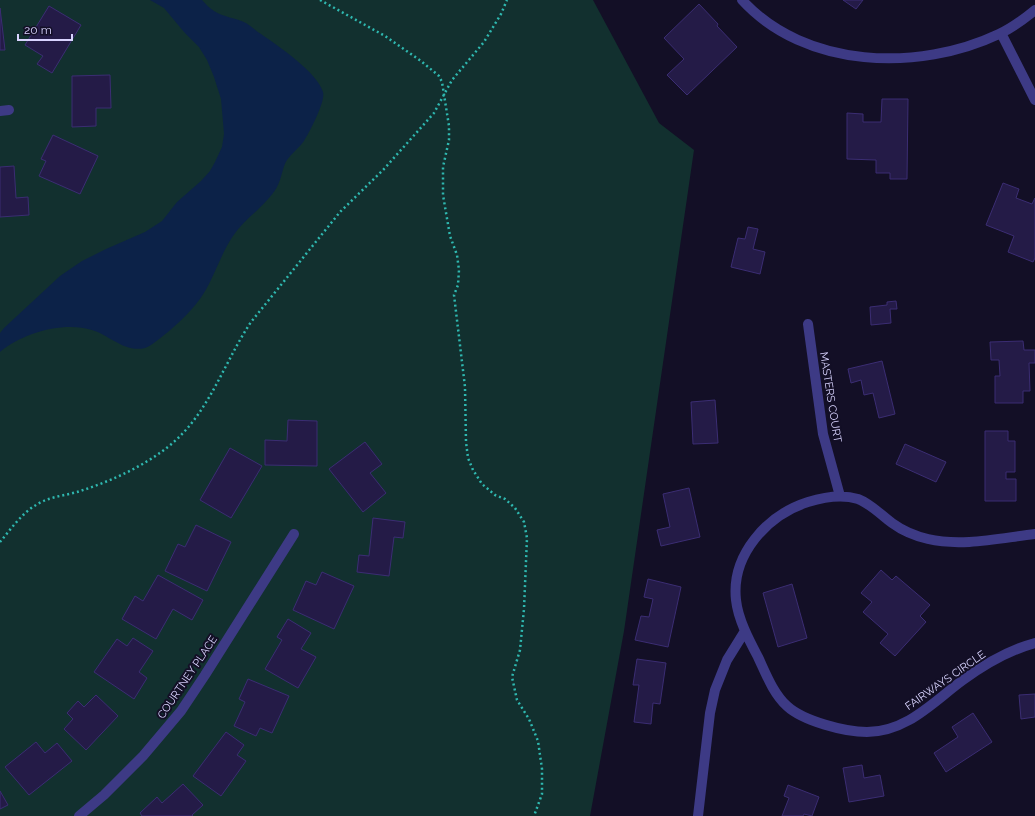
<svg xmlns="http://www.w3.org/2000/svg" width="1035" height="816" font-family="Raleway,sans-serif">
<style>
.green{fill:#12302f}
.water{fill:#0c2248}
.building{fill:#241b47;stroke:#3b2d73}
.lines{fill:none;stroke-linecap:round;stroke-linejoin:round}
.path{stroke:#2fb8b0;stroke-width:2.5;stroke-dasharray:2 3;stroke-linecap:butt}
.street{stroke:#3d3a85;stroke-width:10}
.labels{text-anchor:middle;stroke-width:4;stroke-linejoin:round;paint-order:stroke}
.street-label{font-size:11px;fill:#d9d4ff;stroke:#130f26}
</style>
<rect width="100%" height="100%" fill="#130f26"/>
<path class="green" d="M0,0H593L659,123L694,150L624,631L590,816H0Z"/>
<path class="water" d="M150,0H202C206,4 209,8 214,11C223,17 236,18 246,23C251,26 256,31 261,34C278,46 317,72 323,92C326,101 309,133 304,141C299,148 292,153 287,160C282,168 282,178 277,187C266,206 245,218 233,236C223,251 217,268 209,284C199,304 184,318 168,332C161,337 153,345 145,348C125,353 109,335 92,330C64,321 22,333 0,352V333L4,328L60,276L82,261L106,249L145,232L162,221L177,202L201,181L210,171L215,162L222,147L224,134L223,122L221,99L214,77L207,60L199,47L184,32L164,8Z"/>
<path class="building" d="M843,0H863L856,9Z
M699,4L718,24L717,26L737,47L687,95L667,75L684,59L664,38Z
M49,6L81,25L52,73L37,64L43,56L25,45Z
M0,8L5,50H0Z
M110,75L111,108H96V126L72,127V76Z
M882,99H908L907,179H890V173H876V160L847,159V113L863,114V122H881Z
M53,135L98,156L80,194L39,176L46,161L41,159Z
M14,166L16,198L28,197L29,215L0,217V167Z
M1003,183L1019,189L1016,198L1032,204L1035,198V258L1033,262L1008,252L1014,236L986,225Z
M748,227L758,229L753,249L765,252L760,274L731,267L738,238L745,239Z
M896,301L897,309H890L891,323L871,325L870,307L887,305V302Z
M1023,341L1024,350H1035V363H1029L1030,391H1023V403H995V376H1000L999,360H991L990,342Z
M882,361L895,414L879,418L873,393L864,395L861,380L851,383L848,369Z
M715,400L718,443L693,444L691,402Z
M288,420L317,421V466L265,465V440L287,441Z
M985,431H1008V441H1015V472H1006V479H1016V501H985Z
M365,442L382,464L370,473L386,493L363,512L329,469Z
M905,444L946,462L936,482L896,464Z
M230,448L262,466L231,518L200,500Z
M689,488L700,537L661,546L657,530L670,527L663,494Z
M373,518L405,522L403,538L394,537L389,576L357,572L359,555L369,556Z
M196,525L231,542L207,591L165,571L178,544L185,547Z
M881,570L892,580L896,576L930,605L920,616L926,622L895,656L880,643L888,634L863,612L872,602L861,593Z
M322,572L354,586L334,629L293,610L306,581L316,585Z
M158,575L203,600L192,620L173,609L156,639L122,619L135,596L143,601Z
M648,579L681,587L668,647L635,640L641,616L649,617L653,599L644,597Z
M792,584L807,638L778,647L763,593Z
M288,619L311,633L301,649L316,657L298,688L265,669L282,640L277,637Z
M133,638L153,651L139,672L147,678L134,699L94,672L117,639L127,646Z
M637,659L666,663L660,704L653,703L651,724L634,722L639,685H633Z
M248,679L289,696L272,733L260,728L256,736L234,726L245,702L239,699Z
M1035,694V717L1021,719L1019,695Z
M96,695L118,716L86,750L64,729L73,719L67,713L78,701L84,707Z
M973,713L992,742L946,772L934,753L958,737L952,727Z
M226,732L244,745L237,755L246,761L221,796L193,776Z
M36,742L45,753L57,743L72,761L29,795L5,767Z
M862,765L864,778L880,775L884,796L849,802L843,768Z
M183,784L203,805L192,815L193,816H142L140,813L157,797L162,803Z
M788,785L819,797L812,816L804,814L803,816H782L789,798L784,796Z
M0,791L8,805L0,809Z"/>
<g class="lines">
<path class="path" d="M320,0L385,36L421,61L439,76L442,82L449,126V140L443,167V195L450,236L457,255L459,270L458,285L454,295L465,387L466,442L468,458L473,470L482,484L495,495L505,499L515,508L524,522L527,538L524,609L520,650L512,677L517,700L529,719L538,741L542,769V794L534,816
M0,542C11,529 22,513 36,505C48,497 63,496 77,492C109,482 143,467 169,446C209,414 223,364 251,322L340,212L384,169L434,113L452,80L484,42L501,14L507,0"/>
<path class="street" d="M742,0C805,69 919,72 999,34C1012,28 1024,19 1035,10
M1001,33L1035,100
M0,111L9,110
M808,324L823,434L840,496
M1035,534C1000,538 962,547 928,539C915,536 903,531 892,523C881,515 871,504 858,499C842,494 824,497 808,502C767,515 731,555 736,600C738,619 749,640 758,657C766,674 773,693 787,706C803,721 845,732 867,732C907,732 934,701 963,680C985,664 1009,650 1035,643
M79,816L104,795L143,756L181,711L205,675L294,534
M698,816L710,713L715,690L727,660L745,631"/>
</g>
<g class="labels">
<g class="street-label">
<text transform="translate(831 397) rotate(81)" y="4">MASTERS COURT</text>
<text transform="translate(187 677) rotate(-56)" y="4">COURTNEY PLACE</text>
<text transform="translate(945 680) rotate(-35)" y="4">FAIRWAYS CIRCLE</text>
</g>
</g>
<path d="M18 34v6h54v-6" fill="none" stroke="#d9d4ff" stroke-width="2"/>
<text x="24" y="34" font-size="12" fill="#d9d4ff" stroke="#130f26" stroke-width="3" paint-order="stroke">20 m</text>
</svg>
